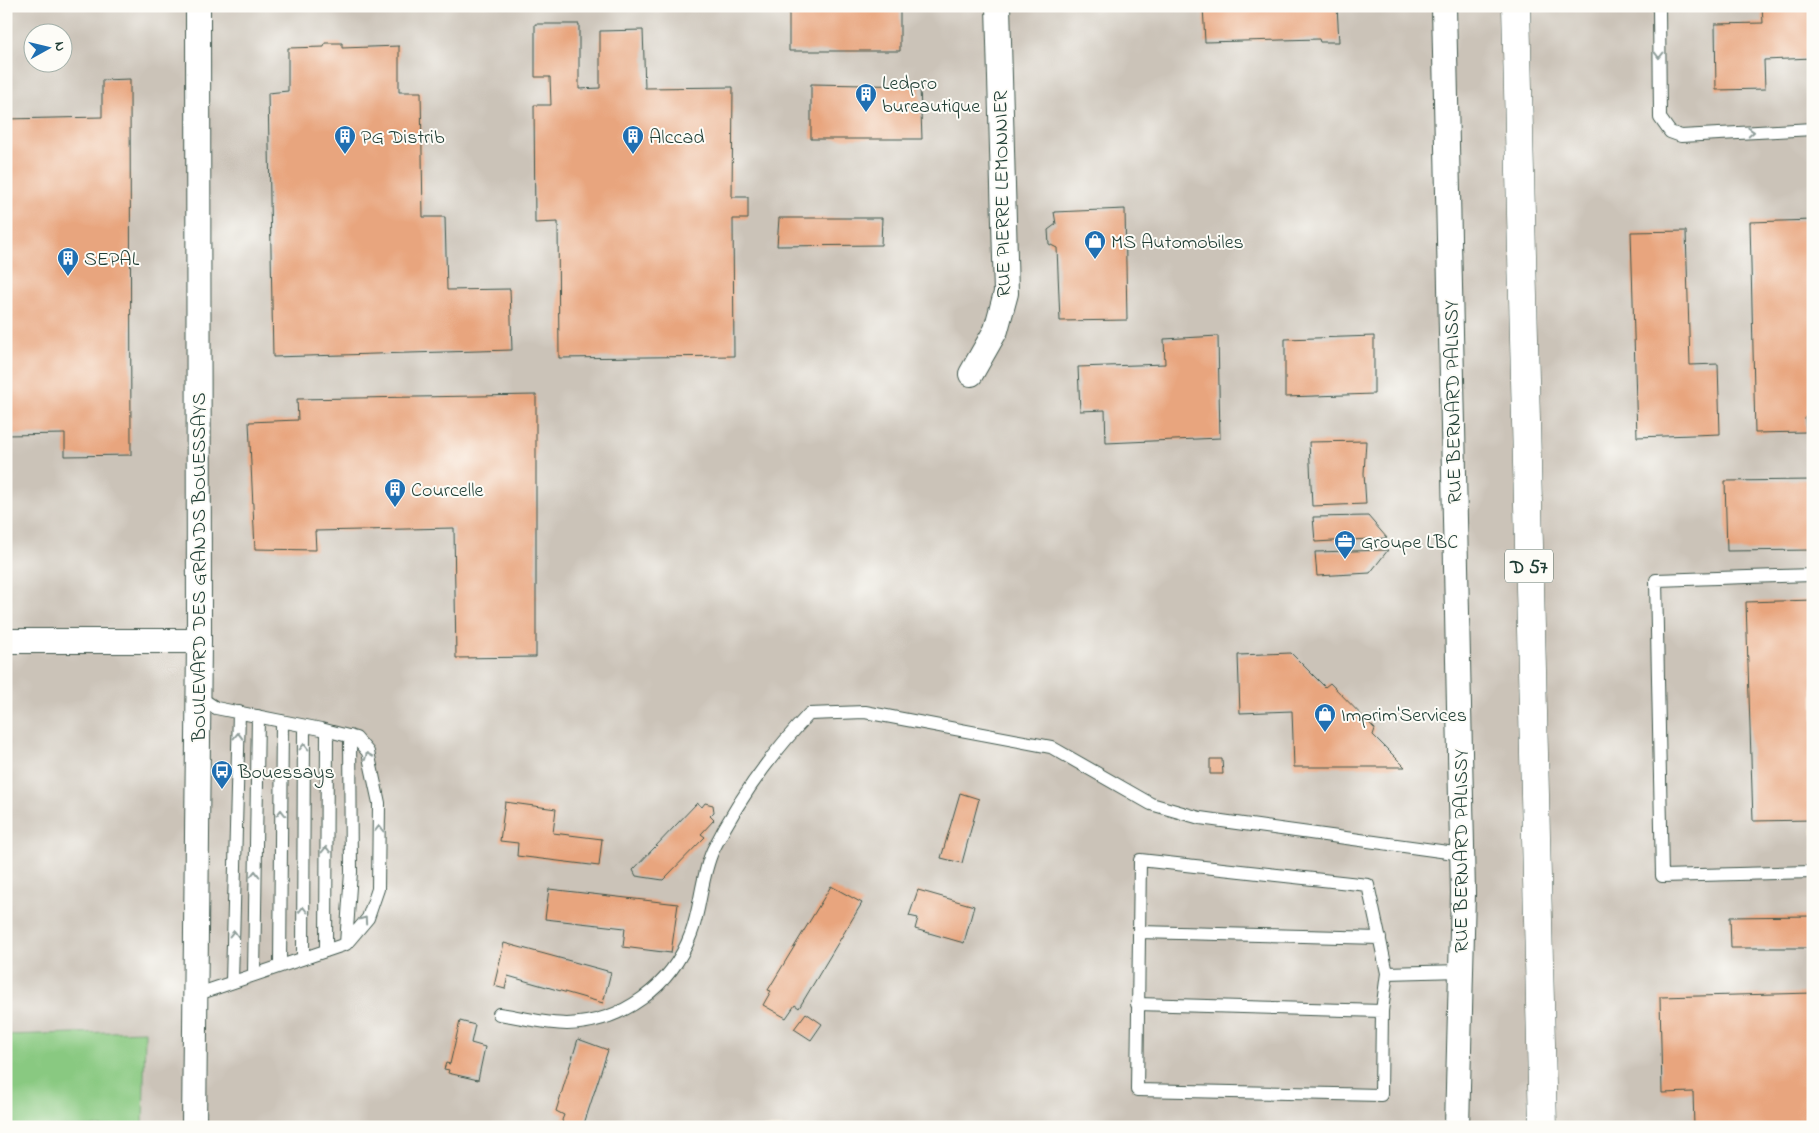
<svg xmlns="http://www.w3.org/2000/svg" width="1819" height="1133" font-family="'Indie Flower',sans-serif">
<style>
.industrial{fill:#cbc3b8;fill-rule:evenodd}
.green{fill:#89c981;stroke:#54835a}
.building{fill:#e8a57e}
.lines{fill:none;stroke-linecap:round;stroke-linejoin:round}
.lane-casing{stroke:#3f564b;stroke-width:14}
.street-casing{stroke:#3f564b;stroke-width:26}
.primary-casing{stroke:#3f564b;stroke-width:29}
.lane{stroke:#fff;stroke-width:12}
.street{stroke:#fff;stroke-width:24}
.primary{stroke:#fff;stroke-width:28}
.oneway{stroke:#8f9e9a}
.labels{text-anchor:middle;stroke-width:4;stroke-linejoin:round;paint-order:stroke}
.shield{fill:#fdfcf7;stroke:#62766e;stroke-width:1}
.shield-label{font-size:19px;font-weight:bold;fill:#1f3d34}
.poi-label{font-size:20px;fill:#1f3d34;stroke:#fdfcf7;text-anchor:start}
.street-label{font-size:20px;fill:#1f3d34;stroke:#fdfcf7}
</style>
<rect width="100%" height="100%" fill="#fdfcf7"/>
<filter id="ink" filterUnits="userSpaceOnUse"><feTurbulence type="fractalNoise" baseFrequency=".02" numOctaves="2"/><feDisplacementMap in="SourceGraphic" scale="10" xChannelSelector="R" yChannelSelector="G"/><feConvolveMatrix kernelMatrix="1 2 1 2 8 2 1 2 1" color-interpolation-filters="sRGB"/></filter>
<filter id="wash" filterUnits="userSpaceOnUse"><feTurbulence type="fractalNoise" baseFrequency=".0096" numOctaves="4" result="noise"/><feDisplacementMap in="SourceGraphic" scale="20" xChannelSelector="R" yChannelSelector="G"/><feGaussianBlur stdDeviation="1.12" result="paint"/><feColorMatrix in="noise" values="0 0 0 0 0 0 0 0 0 0 0 0 0 0 0 0 0 1.4 0 .05"/><feComposite in="paint" operator="in"/></filter>
<g filter="url(#wash)">
<rect width="100%" height="100%" fill="#f5e7d0"/>
<path class="industrial" d="M6,6H1813V1127H143L144,1031L6,1035ZM32,32H62V62H32Z"/>
<path class="green" d="M145,1031L143,1127H6V1035Z"/>
<g id="blocks">
<path class="building" d="M789,6H900V51H789Z
M1203,6H1337L1339,42H1320L1319,39L1205,42Z
M1762,6H1813V58L1764,60L1765,89L1716,90L1715,24L1763,23Z
M535,24H579V89L600,88V31L643,30L645,88L733,87L732,197H748V219H733L734,356L559,358L558,222L535,223L534,105H551L550,77H535Z
M325,43H342V48L399,46V92H421L423,217H445L447,290L510,289L512,350L273,357L268,93L288,91V48L324,47Z
M130,79L131,455L65,456V434L6,435V119L102,117V80Z
M811,84L920,86L922,139H811Z
M1125,209L1127,320L1060,321L1057,248L1049,244L1048,230L1056,224L1054,212Z
M779,218H882L881,245L777,246Z
M1813,220V417H1805L1806,432L1755,433L1750,222Z
M1686,231L1690,365L1718,364L1720,434L1637,437L1631,232Z
M1218,336L1220,438L1106,443L1105,410L1080,411L1078,367L1165,364L1164,339Z
M1374,336V394L1285,397V339Z
M536,395V657L456,658L454,528L315,531L316,550L255,549L249,422L298,420L297,399Z
M1366,441L1364,473L1366,504L1312,506L1309,442Z
M1813,480V550L1727,551L1725,481Z
M1368,516L1387,538L1315,542L1313,517Z
M1388,550L1370,573L1317,576L1315,552Z
M1813,600V820L1753,821L1746,602Z
M1291,653L1325,687L1330,683L1375,729L1373,735L1405,767H1294L1292,711L1240,713L1238,655Z
M1210,759H1222L1223,774H1210Z
M960,793L979,799L962,863L941,858Z
M505,802L556,809L553,833L602,839L599,866L517,856L518,843L500,841Z
M697,803L702,807L705,803L713,805L714,812L710,816L714,820L701,834L705,837L663,880L636,876L633,870Z
M831,886L862,903L799,1008L795,1005L786,1018L763,1005L771,991L768,990Z
M549,889L678,904L671,953L623,947L625,928L545,919Z
M918,890L974,906L964,943L915,929L918,918L909,916Z
M1813,916V948H1731L1730,917Z
M504,943L611,972L603,1003L508,976L505,989L494,986Z
M1813,993V1127H1694L1693,1092L1662,1093L1660,997Z
M806,1013L822,1024L811,1040L794,1029Z
M460,1021L475,1025L471,1043L485,1047L478,1080L448,1073L449,1070L444,1069L446,1063L450,1064Z
M578,1039L608,1050L583,1127H564L562,1120L564,1115L556,1111Z"/>
</g>
</g>
<g filter="url(#ink)">
<use href="#blocks" fill-opacity="0" stroke="#3f564b" stroke-width="1"/>
<g class="lines">
<g class="lane-casing">
<path id="lane" d="M1659,6L1660,118L1670,132L1681,136L1813,129
M1813,575L1656,580L1662,876L1813,872
M1139,932L1380,938
M346,944L351,872L350,736
M326,951L327,731
M303,958L304,726
M280,966L282,721
M254,975L258,716
M232,982L239,712
M195,995L346,944L368,918L378,889L379,803L368,752L356,738L321,729L216,708L199,697
M1137,1004L1382,1011L1387,973L1461,971
M1382,1011L1381,1095L1137,1090L1140,860L1368,885L1387,973
M499,1014C521,1017 545,1024 567,1024C623,1022 671,987 691,934C701,908 701,876 713,850C738,800 771,754 809,714L865,712L1051,747L1151,804L1200,818L1462,854"/>
</g>
<g class="street-casing">
<path id="street" d="M1444,6L1463,893L1457,1127
M971,374L996,330L1006,293L998,6
M6,641H199
M194,1127L199,641L198,6"/>
</g>
<g class="primary-casing">
<path id="primary" d="M1516,6L1543,1127"/>
</g>
<use href="#lane" class="lane"/>
<use href="#street" class="street"/>
<use href="#primary" class="primary"/>
</g>
<defs><path id="oneway-chevron" d="M-2-3.5L2.5 0L-2 3.5" fill="none" stroke-width="1.6" stroke-linecap="round" stroke-linejoin="round" transform="scale(1.25)"/></defs>
<g class="oneway">
<use href="#oneway-chevron" transform="translate(1659 55) rotate(91)"/>
<use href="#oneway-chevron" transform="translate(1751 132) rotate(-3)"/>
<use href="#oneway-chevron" transform="translate(238 736) rotate(-89)"/>
<use href="#oneway-chevron" transform="translate(304 747) rotate(-90)"/>
<use href="#oneway-chevron" transform="translate(368 756) rotate(-112)"/>
<use href="#oneway-chevron" transform="translate(281 813) rotate(-90)"/>
<use href="#oneway-chevron" transform="translate(379 829) rotate(-90)"/>
<use href="#oneway-chevron" transform="translate(326 850) rotate(-90)"/>
<use href="#oneway-chevron" transform="translate(255 874) rotate(-89)"/>
<use href="#oneway-chevron" transform="translate(303 910) rotate(-90)"/>
<use href="#oneway-chevron" transform="translate(364 920) rotate(-55)"/>
<use href="#oneway-chevron" transform="translate(234 934) rotate(-89)"/>
</g>
</g>
<defs>
<g id="building-pin" transform="scale(1.125)"><path d="M0 17L-7.5 6A9.5 9.5 0 1 1 7.5 6Z" fill="#1f6fb2" stroke="#fdfcf7"/><path d="M-4-6H4V6H1V3H-1V6H-4ZM-2.5-4.3h1.7v1.8h-1.7ZM.8-4.3h1.7v1.8H.8ZM-2.5-1h1.7V.8h-1.7ZM.8-1h1.7V.8H.8Z" fill="#fff"/></g>
<g id="shop-pin" transform="scale(1.125)"><path d="M0 17L-7.5 6A9.5 9.5 0 1 1 7.5 6Z" fill="#1f6fb2" stroke="#fdfcf7"/><path d="M-5-2.5h2.3a2.7 3.5 0 0 1 5.4 0H5L5.5 6h-11ZM-1.5-2.5h3a1.5 2.3 0 0 0-3 0Z" fill="#fff"/></g>
<g id="office-pin" transform="scale(1.125)"><path d="M0 17L-7.5 6A9.5 9.5 0 1 1 7.5 6Z" fill="#1f6fb2" stroke="#fdfcf7"/><path d="M-6-3h4V-5.5h4V-3h4V5H-6ZM-1-4.5V-3h2v-1.5ZM-6 0V1H6V0Z" fill="#fff"/></g>
<g id="bus-pin" transform="scale(1.125)"><path d="M0 17L-7.5 6A9.5 9.5 0 1 1 7.5 6Z" fill="#1f6fb2" stroke="#fdfcf7"/><path d="M-5-6H5V4H4V6H2V4H-2V6H-4V4H-5ZM-3.5-4V0h7V-4ZM-3.5 1.2v1.5H-2V1.2ZM2 1.2v1.5H3.5V1.2Z" fill="#fff"/></g>
</defs>
<g fill-rule="evenodd">
<use href="#building-pin" x="866" y="94"/>
<use href="#building-pin" x="345" y="136"/>
<use href="#building-pin" x="633" y="136"/>
<use href="#shop-pin" x="1095" y="241"/>
<use href="#building-pin" x="68" y="258"/>
<use href="#building-pin" x="395" y="489"/>
<use href="#office-pin" x="1345" y="541"/>
<use href="#shop-pin" x="1325" y="714"/>
<use href="#bus-pin" x="222" y="771"/>
</g>
<g class="labels">
<rect class="shield" x="1505" y="549.5" width="48" height="33" rx="4"/>
<g class="shield-label">
<text x="1529" y="573">D 57</text>
</g>
<g class="poi-label">
<text x="882" y="89">Ledpro<tspan x="882" dy="23">bureautique</tspan></text>
<text x="361" y="143">PG Distrib</text>
<text x="649" y="143">Alccad</text>
<text x="1111" y="248">MS Automobiles</text>
<text x="84" y="265">SEPAL</text>
<text x="411" y="496">Courcelle</text>
<text x="1361" y="548">Groupe LBC</text>
<text x="1341" y="721">Imprim'Services</text>
<text x="238" y="778">Bouessays</text>
</g>
<g class="street-label">
<text transform="translate(1001 194) rotate(-91)" y="7">RUE PIERRE LEMONNIER</text>
<text transform="translate(1452 402) rotate(-91)" y="7">RUE BERNARD PALISSY</text>
<text transform="translate(198 567) rotate(-90)" y="7">BOULEVARD DES GRANDS BOUESSAYS</text>
<text transform="translate(1460 851) rotate(-90)" y="7">RUE BERNARD PALISSY</text>
</g>
</g>
<rect width="1819" height="1133" fill="none" stroke="#fdfcf7" stroke-width="25"/>
<g transform="translate(48 48) rotate(82)"><circle r="24" fill="#fdfcf7" stroke="#a4b0a9"/>
<path d="M0-4L9 19L0 12L-9 19Z" fill="#1f6fb2"/>
<text y="-8" font-size="14" font-weight="bold" text-anchor="middle" fill="#1f3d34">N</text>
</g>
</svg>
